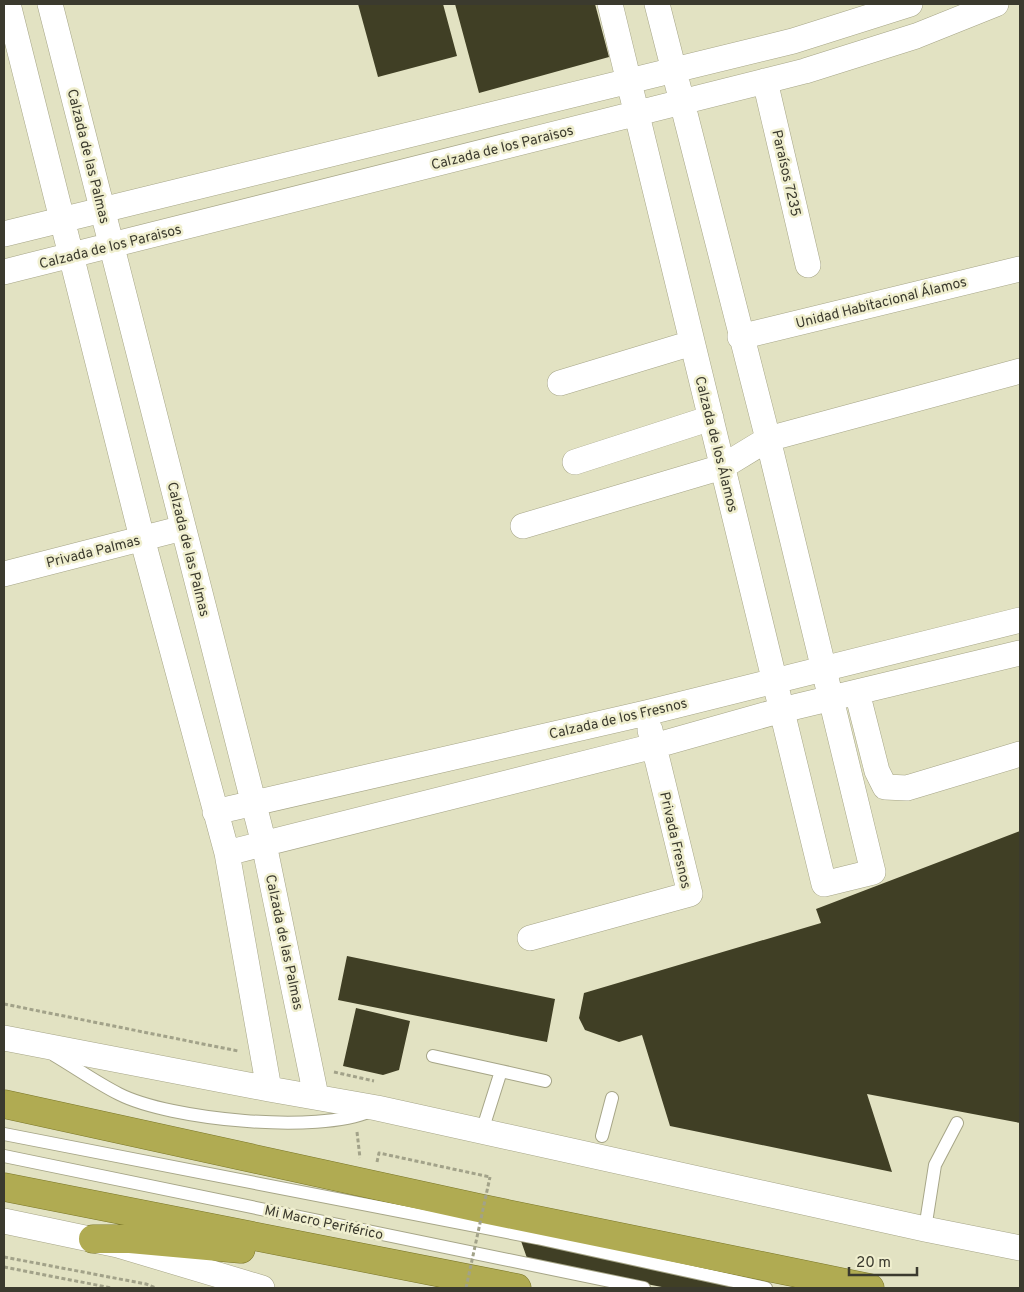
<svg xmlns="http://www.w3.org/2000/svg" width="1024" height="1292" font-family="Overpass,sans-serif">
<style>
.building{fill:#403f25}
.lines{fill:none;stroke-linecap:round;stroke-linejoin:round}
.service-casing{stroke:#a6a587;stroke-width:14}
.minor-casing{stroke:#a6a587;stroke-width:26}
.trunk-casing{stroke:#7a7629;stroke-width:29}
.path{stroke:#a2a289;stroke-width:3;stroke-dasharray:4 2.5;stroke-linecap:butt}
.service{stroke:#fff;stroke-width:12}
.minor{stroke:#fff;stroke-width:25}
.trunk{stroke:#b0ab52;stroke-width:28}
.path-bridge{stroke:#a2a289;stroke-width:3;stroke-dasharray:4 2.5;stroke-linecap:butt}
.labels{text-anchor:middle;stroke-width:5;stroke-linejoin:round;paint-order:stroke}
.street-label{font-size:14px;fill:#3b3a2e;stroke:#f0efcf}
</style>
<rect width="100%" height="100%" fill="#e2e2c2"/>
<path class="building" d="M358,4H443L457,56L378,77Z
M455,4H595L609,57L479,93Z
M1020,831V1123L867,1094L892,1172L670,1126L642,1035L619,1042L585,1030L579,1018L584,993L821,923L816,909Z
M347,956L555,999L547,1042L338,1000Z
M356,1008L410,1021L399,1070L383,1075L343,1066Z
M520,1238L740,1288H667L528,1261Z"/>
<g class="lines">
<g class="service-casing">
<path id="service" d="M54,1055C76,1068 97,1083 119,1094C170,1120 319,1134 370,1111
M433,1056L501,1071
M482,1131L501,1071L545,1081
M4,1134L537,1238L766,1288
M602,1136L612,1098
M4,1156L644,1288
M925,1229L935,1165L957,1123"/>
</g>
<g class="minor-casing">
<path id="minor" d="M8,4L142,538L227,853L269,1089
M50,4L264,844L316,1096
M610,4L824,884L873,872L768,439L657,4
M765,81L808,265
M4,234L793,41L910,4
M4,272L805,71L916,36L996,4
M740,337L1020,269
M560,383L692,343
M575,462L711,418
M523,526L722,467L768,439L1020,371
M4,574L183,528
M857,692L877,771L885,787L907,788L1020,754
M215,812L646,713L1020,620
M227,853L654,746L782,710L1020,653
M530,938L690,894L650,730
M4,1038L269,1089L377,1108L925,1229L1020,1248
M4,1221L118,1245L262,1288"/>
</g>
<g class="trunk-casing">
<path id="trunk" d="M4,1104L479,1208L870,1288
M4,1187L517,1288
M93,1239H130L241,1249"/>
</g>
<path class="path" d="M4,1004L238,1051
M334,1072L374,1081
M357,1132L360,1158
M377,1162L379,1153L490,1177
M4,1257L146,1284L156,1288
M4,1267L112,1288"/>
<use href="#service" class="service"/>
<use href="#minor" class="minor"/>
<use href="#trunk" class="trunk"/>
<path class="path-bridge" d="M466,1288L490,1177"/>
</g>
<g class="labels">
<g class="street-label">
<text transform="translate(502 147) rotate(-14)" y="5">Calzada de los Paraisos</text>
<text transform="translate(89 156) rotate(76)" y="5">Calzada de las Palmas</text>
<text transform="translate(787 173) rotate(77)" y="5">Paraísos 7235</text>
<text transform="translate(110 246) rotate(-14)" y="5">Calzada de los Paraisos</text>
<text transform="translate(881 302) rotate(-14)" y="5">Unidad Habitacional Álamos</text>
<text transform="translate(717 444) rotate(76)" y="5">Calzada de los Álamos</text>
<text transform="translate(189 549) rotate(76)" y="5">Calzada de las Palmas</text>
<text transform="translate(93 551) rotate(-14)" y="5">Privada Palmas</text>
<text transform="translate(618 718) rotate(-13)" y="5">Calzada de los Fresnos</text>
<text transform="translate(676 840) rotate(77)" y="5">Privada Fresnos</text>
<text transform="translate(285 942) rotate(78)" y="5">Calzada de las Palmas</text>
<text transform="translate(324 1222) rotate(12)" y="5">Mi Macro Periférico</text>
</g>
</g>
<rect width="1024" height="1292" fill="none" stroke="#3b3a2e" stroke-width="10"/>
<path d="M849 1267v8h68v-8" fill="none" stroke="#3b3a2e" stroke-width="2.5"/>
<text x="856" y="1267" font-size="15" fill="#3b3a2e" stroke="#f0efcf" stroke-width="4" paint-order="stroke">20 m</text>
</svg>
